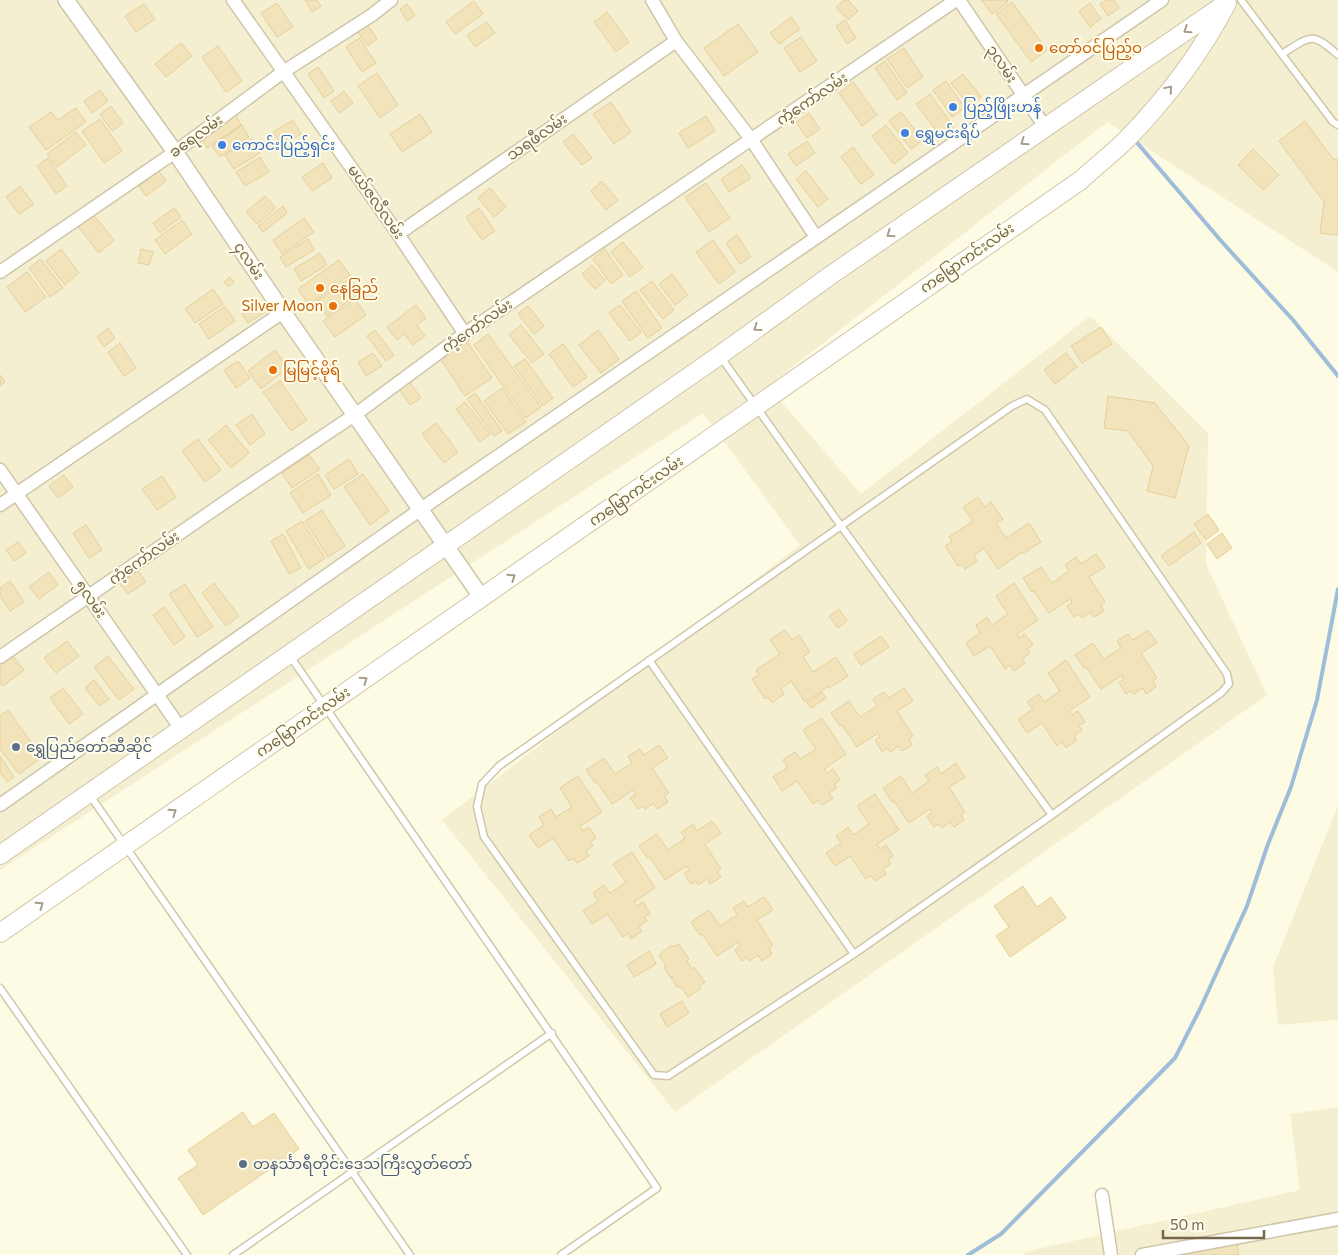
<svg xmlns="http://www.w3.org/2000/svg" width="1338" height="1255" font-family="Commissioner,'Noto Sans Myanmar',sans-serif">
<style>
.residential{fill:#f5efd2}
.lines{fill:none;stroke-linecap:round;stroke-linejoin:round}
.stream{stroke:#9ebdd9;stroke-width:4}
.building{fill:#f3e3bb;stroke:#e6cf9b}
.service-casing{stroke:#cfc6aa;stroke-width:9}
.minor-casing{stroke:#cfc6aa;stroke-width:15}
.tertiary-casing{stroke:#cfc6aa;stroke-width:18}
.secondary-casing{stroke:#d0c5a5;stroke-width:20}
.service{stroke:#fff;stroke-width:6}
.minor{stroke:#fff;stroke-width:12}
.tertiary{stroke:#fff;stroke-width:15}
.secondary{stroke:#fff;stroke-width:18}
.oneway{stroke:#a69c89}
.food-dot{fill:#e8710a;stroke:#fffdeb;stroke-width:2}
.shop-dot{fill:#3f7fe0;stroke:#fffdeb;stroke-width:2}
.service-dot{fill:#5c6f8a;stroke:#fffdeb;stroke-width:2}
.labels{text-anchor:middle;stroke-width:4;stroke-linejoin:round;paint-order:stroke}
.food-label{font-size:15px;fill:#c56008;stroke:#fffdeb;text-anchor:start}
.street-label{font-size:15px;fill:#766749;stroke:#fffdeb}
.shop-label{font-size:15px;fill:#366cbe;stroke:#fffdeb;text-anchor:start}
.service-label{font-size:15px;fill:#4e5e75;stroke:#fffdeb;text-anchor:start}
</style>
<rect width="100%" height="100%" fill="#fdfbe4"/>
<path class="residential" d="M0,0H1338V272L1107,122L768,386L861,494L1090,316L1208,433L1206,564L1267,695L675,1112L442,820L800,545L703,413L0,870Z
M1338,806V1020L1278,1025L1273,967Z
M1338,1107V1255H1024V1252L1300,1190L1290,1114Z"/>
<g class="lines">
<path class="stream" d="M1133,138L1222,242L1293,320L1338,376
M968,1255L1001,1234L1175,1058L1200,1009L1247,906L1268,844L1291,787L1317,700L1338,589"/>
</g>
<path class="building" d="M305,0H317L321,6L312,12Z
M844,0H848L858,11L848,20L836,7Z
M981,0H1007L1008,2L992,14Z
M1106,0H1114L1119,8L1108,16L1100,4Z
M474,1L483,14L455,34L446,22Z
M1012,2L1047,50L1031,62L996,14Z
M277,3L293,27L277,37L261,13Z
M1090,3L1101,19L1090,27L1079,11Z
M144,4L155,19L136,32L125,16Z
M407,4L415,16L407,21L400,9Z
M607,12L629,42L616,52L594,22Z
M791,17L800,29L779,44L770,33Z
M845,20L856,38L847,44L836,26Z
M365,21L377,39L367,46L355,27Z
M487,22L495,33L475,47L467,35Z
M738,24L758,52L724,76L704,48Z
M801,37L817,61L800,72L784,48Z
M359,38L376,63L362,72L346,47Z
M181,43L192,56L166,77L155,64Z
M218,46L242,81L226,92L202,57Z
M904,48L923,77L907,88L887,59Z
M885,61L907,93L897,100L875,68Z
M318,67L334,91L324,98L308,74Z
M377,73L398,105L380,118L358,86Z
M963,74L981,97L969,106L951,83Z
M946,81L965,108L952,117L933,90Z
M853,82L877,115L862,126L839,93Z
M100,90L108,101L92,113L84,101Z
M344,91L353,103L339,113L331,101Z
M930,94L954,127L941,137L916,104Z
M611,102L631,132L614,144L593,114Z
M111,106L123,123L112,131L100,114Z
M76,108L86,122L46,150L29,127L51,112L58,120Z
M234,112L241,125L207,148L199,135Z
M901,112L923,140L911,149L889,121Z
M809,113L820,129L807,138L796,122Z
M420,114L432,132L402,152L390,134Z
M706,116L715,131L688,148L679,133Z
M100,119L122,151L104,163L82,131Z
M293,120L301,134L282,145L273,132Z
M1305,121L1333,159L1338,160V235L1320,233L1324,202L1279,141Z
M242,125L249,137L220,157L212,146Z
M886,125L908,153L894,164L872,136Z
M76,132L86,145L57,167L47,154Z
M573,134L592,158L582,165L563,142Z
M251,139L260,153L234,169L225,155Z
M807,141L815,153L796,166L788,154Z
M853,147L874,175L861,184L841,157Z
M1253,149L1279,175L1263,190L1238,165Z
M260,157L269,172L245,186L236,172Z
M48,158L67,186L56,194L37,166Z
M323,163L332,178L312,191L302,177Z
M742,165L751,178L729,192L721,179Z
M159,171L166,181L146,196L139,186Z
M806,171L828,199L818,207L796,179Z
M602,181L618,200L606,210L591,191Z
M706,183L730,218L709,232L685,197Z
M20,186L34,204L19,214L6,197Z
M490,188L506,207L494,217L478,198Z
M265,196L276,208L257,224L246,212Z
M283,206L287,213L263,232L258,226Z
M174,208L181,217L160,233L153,223Z
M479,208L495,231L482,240L466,217Z
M91,212L114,240L99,253L76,224Z
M304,218L314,232L282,254L273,240Z
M182,220L192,234L165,254L155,240Z
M737,235L751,257L740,264L726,243Z
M308,239L314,250L286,267L280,257Z
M713,240L735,272L719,284L696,252Z
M623,242L643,267L630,277L611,252Z
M61,249L79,273L65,285L46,261Z
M141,249L153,252L149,265L138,263Z
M605,249L623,275L611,284L593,259Z
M320,253L327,265L301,281L294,269Z
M41,259L63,288L50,297L29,268Z
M339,260L350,275L309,305L298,289Z
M592,265L605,280L595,289L582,274Z
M27,272L46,297L25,312L7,287Z
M672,274L688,295L675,305L659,284Z
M230,277L234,282L228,287L224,282Z
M350,278L360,293L327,316L317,301Z
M652,281L674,310L663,319L640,290Z
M213,289L223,304L195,323L185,309Z
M636,291L662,328L648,338L622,301Z
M355,299L366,315L335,337L323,321Z
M259,303L265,312L248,323L242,314Z
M416,305L426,318L417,325L425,336L413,345L404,334L397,340L387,327Z
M620,305L641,332L630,341L609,313Z
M225,306L235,321L209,339L199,324Z
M528,306L544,326L534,334L518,314Z
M521,325L544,354L532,363L509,335Z
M1101,327L1112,344L1082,363L1071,346Z
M108,328L115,338L104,347L97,337Z
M375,330L394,355L386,361L367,336Z
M598,330L619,359L601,373L579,345Z
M488,334L541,407L526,418L474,345Z
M466,340L492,378L465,396L440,358Z
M120,343L136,368L124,376L108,352Z
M563,344L587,377L573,387L549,354Z
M275,350L288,368L261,389L248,371Z
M373,353L382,366L366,376L358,362Z
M1066,353L1077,367L1055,384L1044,370Z
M525,359L553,398L543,406L514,366Z
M238,361L250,378L236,388L224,370Z
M0,375L5,382L0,386Z
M280,381L307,420L291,431L263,392Z
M409,381L421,398L410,405L399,389Z
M502,388L526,422L508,434L484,401Z
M475,393L502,431L494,436L467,399Z
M1108,396L1155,403L1189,446L1175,498L1147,491L1153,466L1128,431L1104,428Z
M465,402L490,434L480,442L456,409Z
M252,414L265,434L250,445L236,425Z
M436,423L458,452L444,463L422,434Z
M226,425L249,453L231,468L208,440Z
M198,439L221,470L205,482L182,451Z
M309,455L320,469L292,488L282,473Z
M349,459L358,474L334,489L325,475Z
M318,474L331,495L303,513L290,493Z
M363,474L389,511L370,525L344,487Z
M64,475L73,487L58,498L49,486Z
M162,476L176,497L157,510L142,489Z
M978,497L985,507L991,502L1003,519L996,523L1006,538L1029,523L1041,542L1022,554L1021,553L998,569L984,548L974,555L977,561L965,569L961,564L958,566L945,546L952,542L949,537L973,521L963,507Z
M322,510L345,546L328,557L305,521Z
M1208,514L1219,530L1206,540L1194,524Z
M302,521L325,558L309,569L286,531Z
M86,525L102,550L89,558L73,533Z
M1194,532L1201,543L1169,566L1161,556Z
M1222,533L1232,548L1217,559L1207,544Z
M283,534L301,568L289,574L271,541Z
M18,542L26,553L14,561L6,550Z
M1096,554L1105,567L1089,577L1105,602L1101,605L1104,611L1094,617L1090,612L1082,618L1079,614L1074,617L1067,606L1072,603L1070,599L1049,613L1034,591L1032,592L1023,578L1041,567L1052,583L1069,571L1065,565L1076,557L1081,564Z
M136,568L146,582L128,594L118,581Z
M49,572L58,585L39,599L29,587Z
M10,581L24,602L10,611L0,596V588Z
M214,583L239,616L226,626L202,593Z
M1014,583L1038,620L1017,634L1019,638L1025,634L1033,645L1027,649L1030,653L1022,659L1025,663L1014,671L1010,665L1005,669L990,646L974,656L966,643L980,633L976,625L987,617L992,625L1008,614L996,596Z
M185,584L213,627L197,637L169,594Z
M164,607L185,637L174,645L153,615Z
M839,609L847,621L838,628L829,616Z
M785,630L792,640L799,635L810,652L803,657L813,672L836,657L848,676L829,688V686L805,702L791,681L781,689L784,694L772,703L768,697L765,699L752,679L759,675L756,670L780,654L770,640Z
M1148,630L1157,643L1141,653L1157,678L1153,681L1156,687L1146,694L1143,688L1134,694L1131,691L1126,694L1119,682L1124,679L1122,675L1101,689L1086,667L1084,668L1075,655L1093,643L1104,659L1121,648L1117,641L1128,634L1133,640Z
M881,636L889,647L861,665L854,654Z
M67,641L79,656L56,673L44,658Z
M11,654L24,670L3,686L0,683V662Z
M108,656L134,689L119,700L94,667Z
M1066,660L1090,697L1069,711L1072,715L1078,711L1085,722L1079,726L1082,730L1074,736L1077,740L1066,748L1062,742L1057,746L1042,723L1027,733L1018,719L1033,709L1027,702L1039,694L1044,702L1060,691L1048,673Z
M94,680L109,699L100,706L85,688Z
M63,688L83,714L69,724L50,698Z
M904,688L913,701L897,711L913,736L909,739L912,745L902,751L899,746L890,752L887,748L882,752L875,740L880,737L878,733L857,747L842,725L840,726L831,713L849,701L860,717L877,706L873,699L884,692L889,698Z
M822,692L826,698L811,708L807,703Z
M8,710L42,757L19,774L0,749V716Z
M822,718L846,754L824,769L827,773L833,769L840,780L834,784L837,788L829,793L833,798L822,805L818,800L813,804L797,781L782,791L773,777L788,767L783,760L795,752L800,759L816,749L803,730Z
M659,745L668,758L652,768L669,793L664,796L668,802L657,809L654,803L645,809L643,806L638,809L630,798L636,794L633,790L612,804L597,782L595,783L586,770L604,758L615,774L632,763L628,756L640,749L644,755Z
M0,756L14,777L7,782L0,772Z
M956,763L965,777L949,787L965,812L961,815L964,820L954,827L950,822L942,828L939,824L934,827L927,816L932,813L930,809L909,823L894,801L892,802L883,788L901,776L912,793L929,781L925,775L937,767L941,774Z
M578,776L602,812L580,826L583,831L589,827L596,838L590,842L593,846L586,851L589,856L577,863L574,858L569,861L553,838L538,848L529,835L544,825L539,817L551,809L556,817L572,807L560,788Z
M875,794L899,830L877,844L880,849L886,845L893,856L888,859L891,864L883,869L886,874L875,881L871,876L866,879L850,856L835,866L826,853L841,843L836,836L848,827L853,835L869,824L857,806Z
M712,821L721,833L705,844L721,869L717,872L721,877L710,884L707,879L698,885L696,881L691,884L684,873L689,870L686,866L665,880L650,857L648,859L639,846L657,834L668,850L685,838L681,832L693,824L697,831Z
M632,852L655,888L634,902L637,906L643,902L650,914L644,917L647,921L639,927L642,931L631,939L628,933L623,937L607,914L592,924L583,911L598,901L593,893L604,885L610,893L626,882L613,864Z
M1023,886L1037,907L1051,897L1066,918L1010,957L996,936L1009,927L994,906Z
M764,897L773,910L757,920L773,945L769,948L772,954L762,961L758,955L749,961L747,957L742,961L735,950L740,946L738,942L717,956L702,934L700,935L691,922L709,910L720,926L737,915L733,908L744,901L748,907Z
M679,944L689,959L687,961L692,969L694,967L705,982L700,986L701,988L688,997L680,986L678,988L671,978L673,976L670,977L664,967L666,966L659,955L672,945L673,947Z
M649,951L656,964L634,977L627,965Z
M682,1001L689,1013L667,1027L660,1014Z
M243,1112L253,1127L274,1113L299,1149L203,1215L178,1178L198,1165L188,1150Z
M1237,1242L1239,1255H1169Z"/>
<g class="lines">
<g class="service-casing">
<path id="service" d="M1241,0L1333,122L1338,125
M1282,54C1311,36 1311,31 1338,55
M720,356L841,526L1052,815
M1027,399L1045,410L1227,674L1229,684L1221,693L1052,815L854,954L668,1076L654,1075L484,837L477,807L482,784L499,766L1012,406Z
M290,656L657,1188L561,1255
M649,660L854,954
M89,794L410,1255
M0,988L187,1255
M233,1255L552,1033"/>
</g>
<g class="minor-casing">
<path id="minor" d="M233,0L398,234L465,334
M652,0L676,41L751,139L816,237
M959,0L1045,127
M398,234L676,41
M0,272L175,152L283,72L372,15L391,0
M0,470L181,729
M0,505L283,312
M0,657L241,491L356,414L460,337L956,0
M0,805L421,509L1162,0
M1102,1195L1111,1255
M1142,1255L1338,1219"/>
</g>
<g class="tertiary-casing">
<path id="tertiary" d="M66,0L175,152L279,306L482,598"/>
</g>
<g class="secondary-casing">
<path id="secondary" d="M0,855L720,355L831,275L1225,4
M0,933L1081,180C1096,166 1113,153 1127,139C1166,99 1201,53 1227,3"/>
</g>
<use href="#service" class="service"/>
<use href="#minor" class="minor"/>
<use href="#tertiary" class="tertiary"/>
<use href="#secondary" class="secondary"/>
</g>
<defs><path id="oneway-chevron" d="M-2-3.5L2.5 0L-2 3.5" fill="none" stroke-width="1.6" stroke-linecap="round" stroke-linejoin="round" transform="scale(1.25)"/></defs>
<g class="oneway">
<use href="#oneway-chevron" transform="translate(1187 30) rotate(146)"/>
<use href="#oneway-chevron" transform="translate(1169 89) rotate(-50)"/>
<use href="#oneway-chevron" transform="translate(1024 142) rotate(145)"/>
<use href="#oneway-chevron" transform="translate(890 234) rotate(145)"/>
<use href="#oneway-chevron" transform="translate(757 328) rotate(144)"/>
<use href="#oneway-chevron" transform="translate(512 577) rotate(-35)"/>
<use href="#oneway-chevron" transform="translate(364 680) rotate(-35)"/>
<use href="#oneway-chevron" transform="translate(173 812) rotate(-34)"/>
<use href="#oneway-chevron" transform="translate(40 905) rotate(-35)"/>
</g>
<g class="food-dot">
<circle cx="1039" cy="48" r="5"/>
<circle cx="320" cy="288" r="5"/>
<circle cx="333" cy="306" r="5"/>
<circle cx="273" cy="370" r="5"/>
</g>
<g class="shop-dot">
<circle cx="953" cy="107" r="5"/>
<circle cx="905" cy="133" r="5"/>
<circle cx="222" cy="145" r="5"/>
</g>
<g class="service-dot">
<circle cx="16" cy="747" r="5"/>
<circle cx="243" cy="1164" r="5"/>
</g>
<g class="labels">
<g class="food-label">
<text x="1049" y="53">တော်ဝင်ပြည့်ဝ</text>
<text x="330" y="293">နေခြည်</text>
<text x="323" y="311" text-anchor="end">Silver Moon</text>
<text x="283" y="375">မြမြင့်မိုရ်</text>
</g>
<g class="street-label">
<text transform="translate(1002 64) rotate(56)" y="5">၃လမ်း</text>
<text transform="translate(812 99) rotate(-34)" y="5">ကံ့ကော်လမ်း</text>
<text transform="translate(196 136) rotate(-36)" y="5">ခရေလမ်း</text>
<text transform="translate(537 137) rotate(-35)" y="5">သရဖီလမ်း</text>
<text transform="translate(376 202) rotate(55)" y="5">မယ်ဇလီလမ်း</text>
<text transform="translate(967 258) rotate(-35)" y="5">ကမြောကင်းလမ်း</text>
<text transform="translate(249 261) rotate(56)" y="5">၄လမ်း</text>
<text transform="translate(477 326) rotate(-35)" y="5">ကံ့ကော်လမ်း</text>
<text transform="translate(636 491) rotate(-35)" y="5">ကမြောကင်းလမ်း</text>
<text transform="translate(144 558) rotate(-35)" y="5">ကံ့ကော်လမ်း</text>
<text transform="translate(91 599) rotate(55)" y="5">၅လမ်း</text>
<text transform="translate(303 722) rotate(-35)" y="5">ကမြောကင်းလမ်း</text>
</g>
<g class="shop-label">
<text x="963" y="112">ပြည့်ဖြိုးဟန်</text>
<text x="915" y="138">ရွှေမင်းရိပ်</text>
<text x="232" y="150">ကောင်းပြည့်ရှင်း</text>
</g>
<g class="service-label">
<text x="26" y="752">ရွှေပြည်တော်ဆီဆိုင်</text>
<text x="253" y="1169">တနင်္သာရီတိုင်းဒေသကြီးလွှတ်တော်</text>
</g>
</g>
<path d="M1163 1230v8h101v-8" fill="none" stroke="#766749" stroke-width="2.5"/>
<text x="1170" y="1230" font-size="15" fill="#766749" stroke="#fffdeb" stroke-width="4" paint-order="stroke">50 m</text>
</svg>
